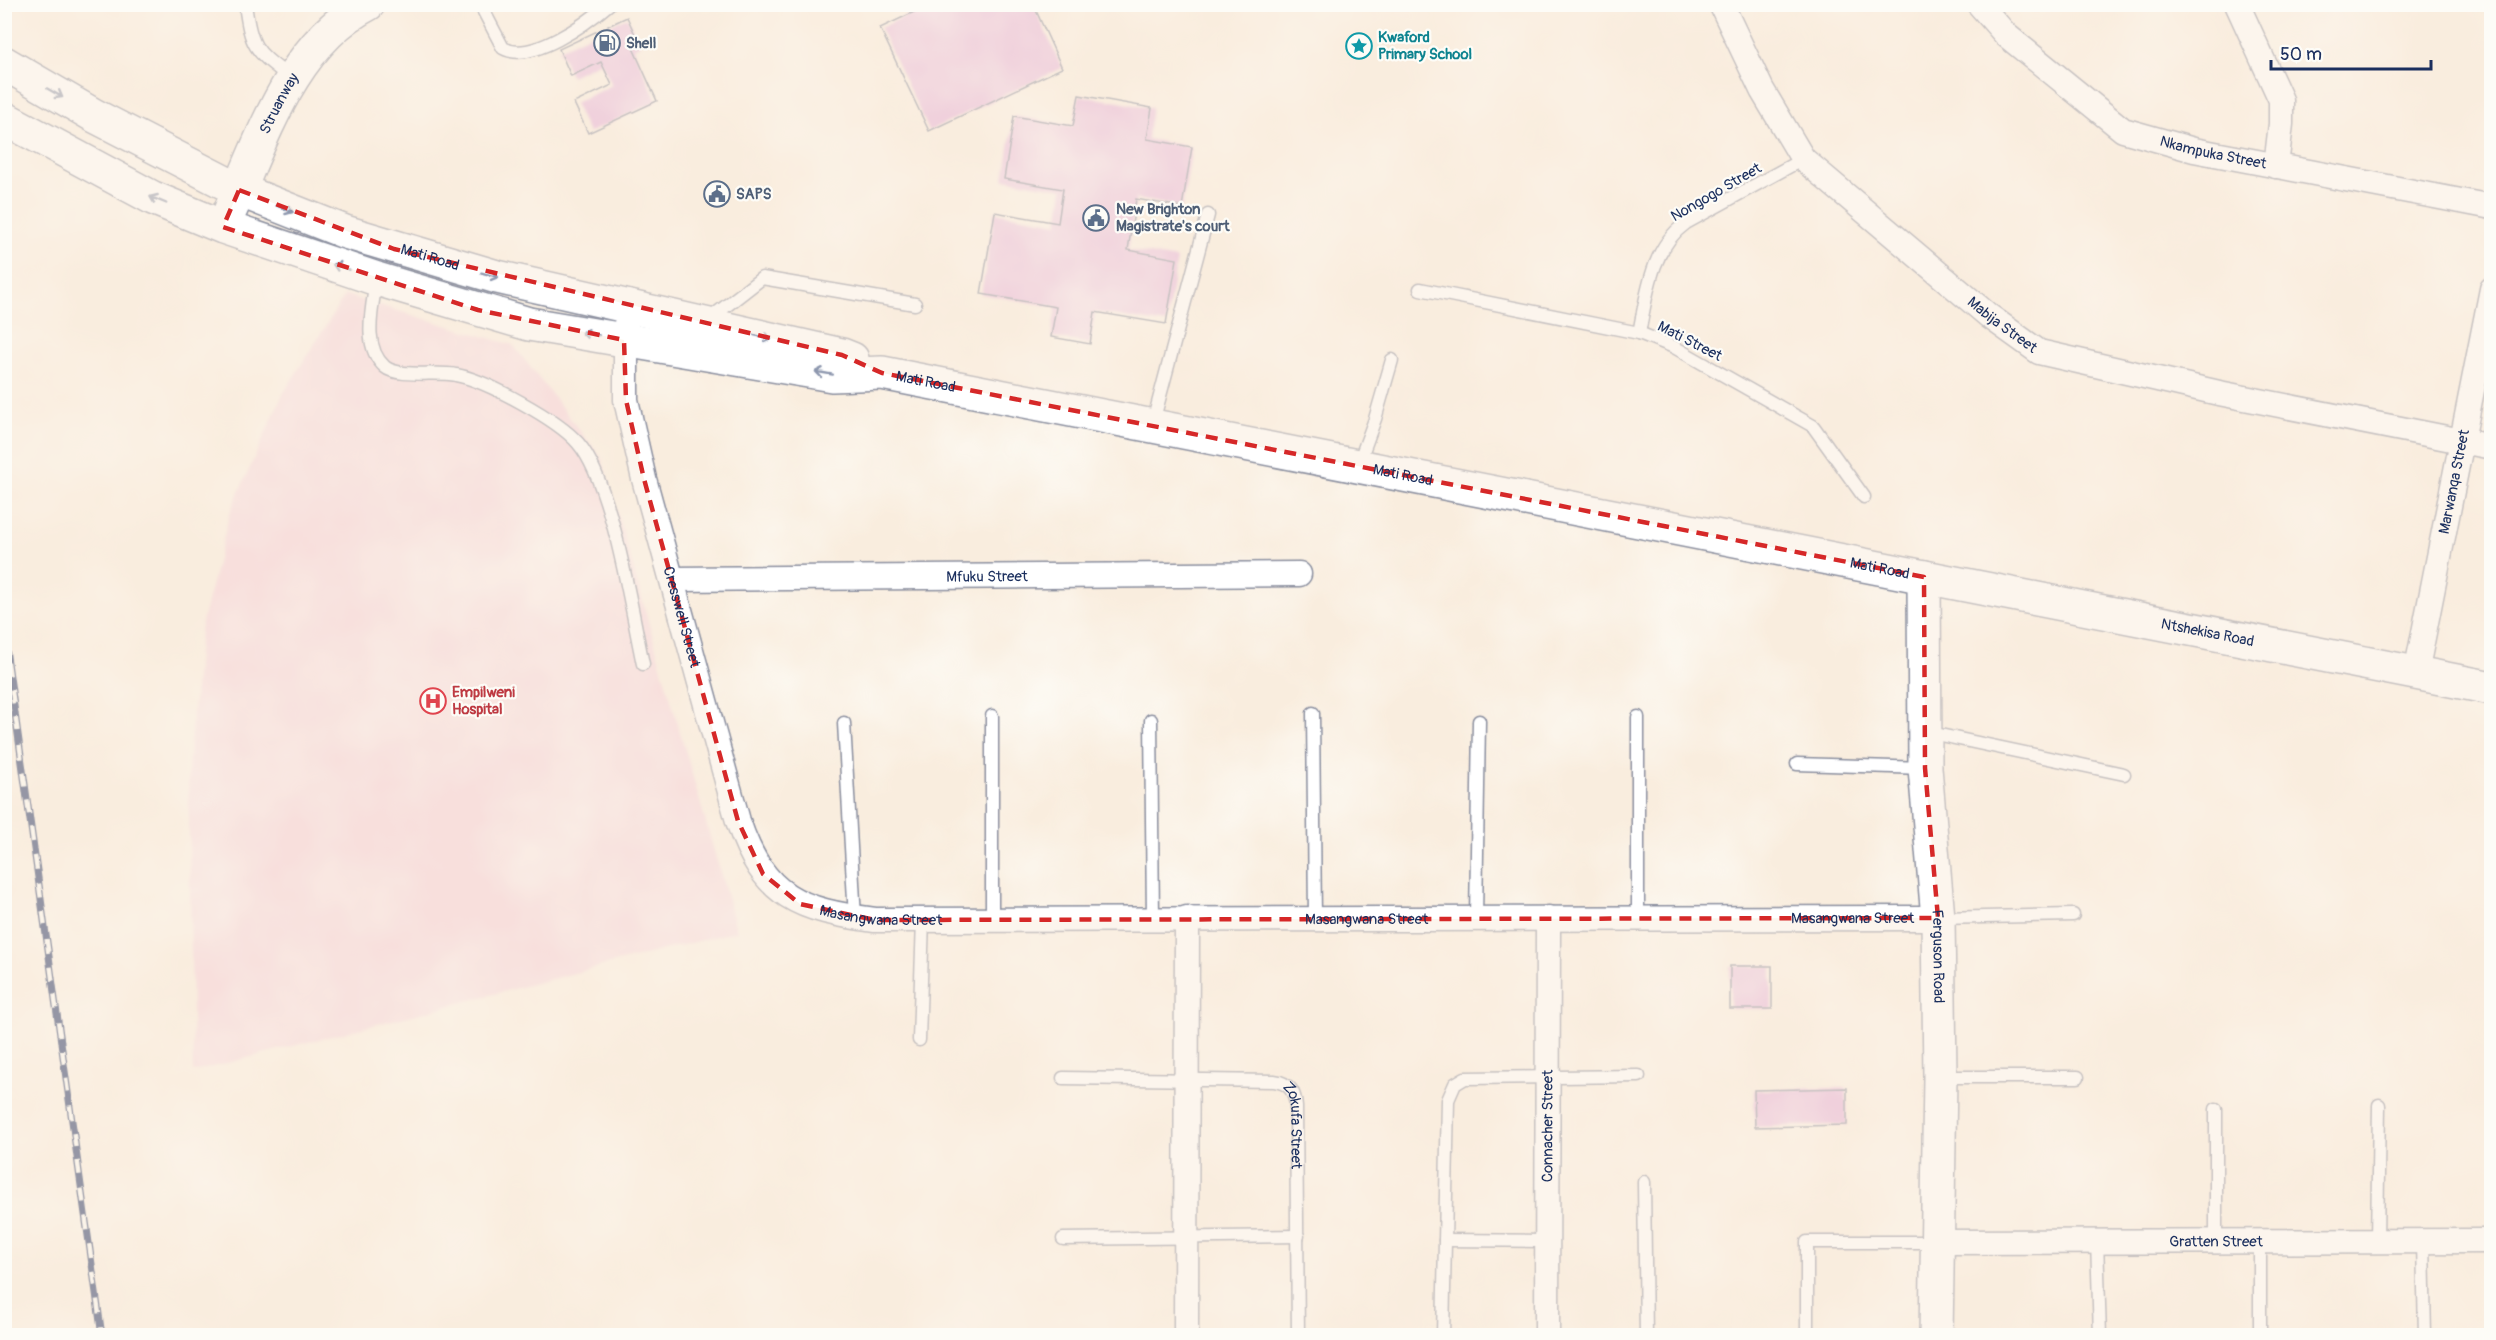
<svg xmlns="http://www.w3.org/2000/svg" width="2496" height="1340" font-family="Pangolin,sans-serif">
<style>
.built{fill:#f5cfda}
.building{fill:#e4aed9}
.lines{fill:none;stroke-linecap:round;stroke-linejoin:round}
.lane-casing{stroke:#8a8e9e;stroke-width:15}
.street-casing{stroke:#8a8e9e;stroke-width:27}
.secondary-casing{stroke:#8a8e9e;stroke-width:36}
.lane{stroke:#fff;stroke-width:12}
.street{stroke:#fff;stroke-width:24}
.secondary{stroke:#fff;stroke-width:33}
.rail-casing{stroke:#1b2f5e;stroke-width:7}
.rail{stroke:#fdfcf7;stroke-width:4.5;stroke-dasharray:14;stroke-linecap:butt}
.oneway{stroke:#8d97ae}
.marked{fill:none;stroke:#d62828;stroke-width:4.5;stroke-dasharray:12 8;stroke-linejoin:round}
.labels{text-anchor:middle;stroke-width:4.5;stroke-linejoin:round;paint-order:stroke}
.culture-label{font-size:15px;font-weight:bold;fill:#0d838f;stroke:#fdfcf7;text-anchor:start}
.service-label{font-size:15px;font-weight:bold;fill:#4e5e75;stroke:#fdfcf7;text-anchor:start}
.street-label{font-size:15px;fill:#1b2f5e;stroke:#fdfcf7}
.health-label{font-size:15px;font-weight:bold;fill:#be3a42;stroke:#fdfcf7;text-anchor:start}
</style>
<rect width="100%" height="100%" fill="#fdfcf7"/>
<filter id="ink" filterUnits="userSpaceOnUse"><feTurbulence type="fractalNoise" baseFrequency=".0167" numOctaves="2"/><feDisplacementMap in="SourceGraphic" scale="12" xChannelSelector="R" yChannelSelector="G"/><feConvolveMatrix kernelMatrix="1 2 1 2 8 2 1 2 1" color-interpolation-filters="sRGB"/></filter>
<filter id="wash" filterUnits="userSpaceOnUse"><feTurbulence type="fractalNoise" baseFrequency=".008" numOctaves="4" result="noise"/><feDisplacementMap in="SourceGraphic" scale="24" xChannelSelector="R" yChannelSelector="G"/><feGaussianBlur stdDeviation="1.35" result="paint"/><feColorMatrix in="noise" values="0 0 0 0 0 0 0 0 0 0 0 0 0 0 0 0 0 1.4 0 .05"/><feComposite in="paint" operator="in"/></filter>
<g filter="url(#wash)">
<rect width="100%" height="100%" fill="#f9edde"/>
<path class="built" d="M345,295L513,345L602,459L737,931L193,1072L188,771L200,630L230,512L283,394Z"/>
<g id="blocks">
<path class="building" d="M931,4H1033L1062,68L929,131L880,28Z
M627,17L640,45L633,48L657,101L588,133L574,103L612,85L601,62L571,76L559,49Z
M1079,95L1152,108L1147,139L1192,147L1182,207L1136,199L1128,250L1177,259L1166,324L1095,312L1090,344L1051,337L1056,307L981,294L995,212L1058,223L1063,189L1004,179L1014,116L1073,126Z
M1730,966H1772V1009H1730Z
M1847,1088V1125L1755,1127L1754,1090Z"/>
</g>
</g>
<g filter="url(#ink)">
<use href="#blocks" fill-opacity="0" stroke="#8a8e9e" stroke-width="1.5"/>
<g class="lines">
<g class="lane-casing">
<g id="lane">
<path d="M245,4C251,50 256,51 292,79"/>
<path d="M480,4L503,48C531,64 587,23 609,4"/>
<path d="M376,280C373,306 361,346 385,367C398,378 438,371 456,375C486,380 558,420 578,443C612,482 631,609 643,664"/>
<path d="M1420,289L1639,333L1674,347L1813,426L1864,497"/>
<path d="M708,320L762,278L915,304"/>
<path d="M1639,333C1647,294 1651,248 1686,223L1803,159"/>
<path d="M1152,426L1208,215"/>
<path d="M1358,465L1375,419L1392,360"/>
<path d="M1313,713L1315,918"/>
<path d="M1151,720L1153,918"/>
<path d="M844,723L855,918"/>
<path d="M1926,732L2124,774"/>
<path d="M1797,764L1924,768"/>
<path d="M1476,918L1479,721"/>
<path d="M1638,918V717"/>
<path d="M1940,918L2073,915"/>
<path d="M992,919V716"/>
<path d="M919,1040L923,920"/>
<path d="M1941,1077H2078"/>
<path id="s1" d="M1063,1078L1274,1081C1290,1083 1295,1092 1296,1107L1298,1336"/>
<path d="M2216,1109V1241"/>
<path d="M1644,1182L1646,1336"/>
<path d="M1063,1239L1298,1236"/>
<path d="M1445,1240L1548,1241"/>
<path d="M2097,1240L2100,1336"/>
<path d="M2377,1241L2379,1105"/>
<path d="M2423,1241L2425,1336"/>
<path d="M1443,1336L1448,1100L1455,1084L1465,1078L1639,1076"/>
<path d="M1807,1336V1242H1937"/>
<path d="M2260,1336V1241"/>
</g>
</g>
<g class="street-casing">
<g id="street">
<path id="s2" d="M1721,4L1762,90L1803,159L1989,316L2039,352L2219,393L2492,447"/>
<path id="s3" d="M1979,4L2006,35L2123,130L2194,150L2492,207"/>
<path d="M2237,4L2281,100V124L2276,166"/>
<path id="s4" d="M626,324V400L644,479L738,821C764,898 799,910 875,920L1938,918"/>
<path id="s5" d="M673,579L1299,574"/>
<path id="s6" d="M2416,673L2492,289"/>
<path id="s7" d="M1938,1242L2492,1241"/>
<path d="M1186,1336L1187,918"/>
<path id="s8" d="M1547,1336L1548,918"/>
</g>
</g>
<g class="secondary-casing">
<g id="secondary">
<path id="s9" d="M4,63L95,116L239,190L345,232L497,277L842,355L852,359"/>
<path id="s10" d="M4,118L153,198L223,227L377,279L529,324L832,375L882,373L2492,688"/>
<path id="s11" d="M231,209C263,137 293,42 368,4"/>
<path id="s12" d="M1924,577L1925,768L1938,918L1940,1077L1936,1336"/>
</g>
</g>
<use href="#lane" class="lane"/>
<use href="#street" class="street"/>
<use href="#secondary" class="secondary"/>
<g class="rail-casing">
<path id="rail" d="M4,634L102,1336"/>
</g>
<use href="#rail" class="rail"/>
</g>
<defs><path id="oneway-shaft" d="M-6 0H5M1.5-3L5.5 0L1.5 3" fill="none" stroke-width="1.6" stroke-linecap="round" stroke-linejoin="round" transform="scale(1.5)"/></defs>
<g class="oneway">
<use href="#oneway-shaft" transform="translate(55 93) rotate(30)"/>
<use href="#oneway-shaft" transform="translate(158 200) rotate(-157)"/>
<use href="#oneway-shaft" transform="translate(285 209) rotate(22)"/>
<use href="#oneway-shaft" transform="translate(341 267) rotate(-161)"/>
<use href="#oneway-shaft" transform="translate(490 275) rotate(15)"/>
<use href="#oneway-shaft" transform="translate(590 334) rotate(-171)"/>
<use href="#oneway-shaft" transform="translate(763 337) rotate(13)"/>
<use href="#oneway-shaft" transform="translate(824 373) rotate(-170)"/>
</g>
</g>
<path d="M0 0H2496V1340H0ZM239,190L394,249L842,355L882,373L1924,577L1925,768L1938,918L875,920L800,904L763,874L738,821L644,479L626,400L624,340L478,310L223,227Z" fill="#f9edde" fill-opacity=".55" fill-rule="evenodd"/>
<path class="marked" d="M239,190L394,249L842,355L882,373L1924,577L1925,768L1938,918L875,920L800,904L763,874L738,821L644,479L626,400L624,340L478,310L223,227Z"/>
<defs>
<g id="fuel-ring" transform="scale(1.35)"><circle r="9.5" fill="#fdfcf7" stroke="#5c6f8a" stroke-width="1.5"/><path d="M-5.5-6h7V0h2V4h1.3V-2.5L3-4.5l.8-.8L6-3V5H2.5V1h-1V6h-7ZM-4.2-4.7v3.2H.2V-4.7Z" fill="#5c6f8a"/></g>
<g id="sight-ring" transform="scale(1.35)"><circle r="9.5" fill="#fdfcf7" stroke="#0f9aa8" stroke-width="1.5"/><path d="M0-6L1.8-2.2L6-1.7L2.9 1.2L3.7 5.4L0 3.3L-3.7 5.4L-2.9 1.2L-6-1.7L-1.8-2.2Z" fill="#0f9aa8"/></g>
<g id="civic-ring" transform="scale(1.35)"><circle r="9.5" fill="#fdfcf7" stroke="#5c6f8a" stroke-width="1.5"/><path d="M-.6-6.5H3V-4.5H.6V-3L4-1V1h2V6H-6V1h2V-1L-.6-3ZM-1.2 2.5V6h2.4V2.5Z" fill="#5c6f8a"/></g>
<g id="hospital-ring" transform="scale(1.35)"><circle r="9.5" fill="#fdfcf7" stroke="#e0444e" stroke-width="1.5"/><path d="M-5-5h3v3.5h4V-5h3V5h-3V1.5h-4V5h-3Z" fill="#e0444e"/></g>
</defs>
<g fill-rule="evenodd">
<use href="#fuel-ring" x="607" y="43"/>
<use href="#sight-ring" x="1359" y="46"/>
<use href="#civic-ring" x="717" y="194"/>
<use href="#civic-ring" x="1096" y="218"/>
<use href="#hospital-ring" x="433" y="701"/>
</g>
<g class="labels">
<g class="culture-label">
<text x="1378" y="42">Kwaford<tspan x="1378" dy="17">Primary School</tspan></text>
</g>
<g class="service-label">
<text x="626" y="48">Shell</text>
<text x="736" y="199">SAPS</text>
<text x="1116" y="214">New Brighton<tspan x="1116" dy="17">Magistrate's court</tspan></text>
</g>
<g class="street-label">
<text dy="5" stroke="none"><textPath href="#s11" startOffset="116">Struanway</textPath></text>
<text dy="5" stroke="none"><textPath href="#s3" startOffset="285">Nkampuka Street</textPath></text>
<text transform="translate(1716 192) rotate(-30)" y="5">Nongogo Street</text>
<text dy="5" stroke="none"><textPath href="#s9" startOffset="470">Mati Road</textPath></text>
<text dy="5" stroke="none"><textPath href="#s2" startOffset="435">Mabija Street</textPath></text>
<text transform="translate(1690 341) rotate(27)" y="5">Mati Street</text>
<text dy="5" stroke="none"><textPath href="#s10" startOffset="968">Mati Road</textPath></text>
<text dy="5" stroke="none"><textPath href="#s10" startOffset="1454">Mati Road</textPath></text>
<text dy="5" stroke="none"><textPath href="#s6" startOffset="195">Marwanqa Street</textPath></text>
<text dy="5" stroke="none"><textPath href="#s10" startOffset="1940">Mati Road</textPath></text>
<text dy="5" stroke="none"><textPath href="#s5" startOffset="314">Mfuku Street</textPath></text>
<text dy="5" stroke="none"><textPath href="#s4" startOffset="300">Cresswell Street</textPath></text>
<text dy="5" stroke="none"><textPath href="#s10" startOffset="2274">Ntshekisa Road</textPath></text>
<text dy="5" stroke="none"><textPath href="#s4" startOffset="700">Masangwana Street</textPath></text>
<text dy="5" stroke="none"><textPath href="#s4" startOffset="1186">Masangwana Street</textPath></text>
<text dy="5" stroke="none"><textPath href="#s4" startOffset="1672">Masangwana Street</textPath></text>
<text dy="5" stroke="none"><textPath href="#s12" startOffset="380">Ferguson Road</textPath></text>
<text dy="5" stroke="none"><textPath href="#s8" startOffset="210">Connacher Street</textPath></text>
<text dy="5" stroke="none"><textPath href="#s1" startOffset="267">Zokufa Street</textPath></text>
<text dy="5" stroke="none"><textPath href="#s7" startOffset="278">Gratten Street</textPath></text>
</g>
<g class="health-label">
<text x="452" y="697">Empilweni<tspan x="452" dy="17">Hospital</tspan></text>
</g>
</g>
<rect width="2496" height="1340" fill="none" stroke="#fdfcf7" stroke-width="24"/>
<path d="M2271 60v9h160v-9" fill="none" stroke="#1b2f5e" stroke-width="3"/>
<text x="2280" y="60" font-size="18" fill="#1b2f5e" stroke="#fdfcf7" stroke-width="4.5" paint-order="stroke">50 m</text>
</svg>
